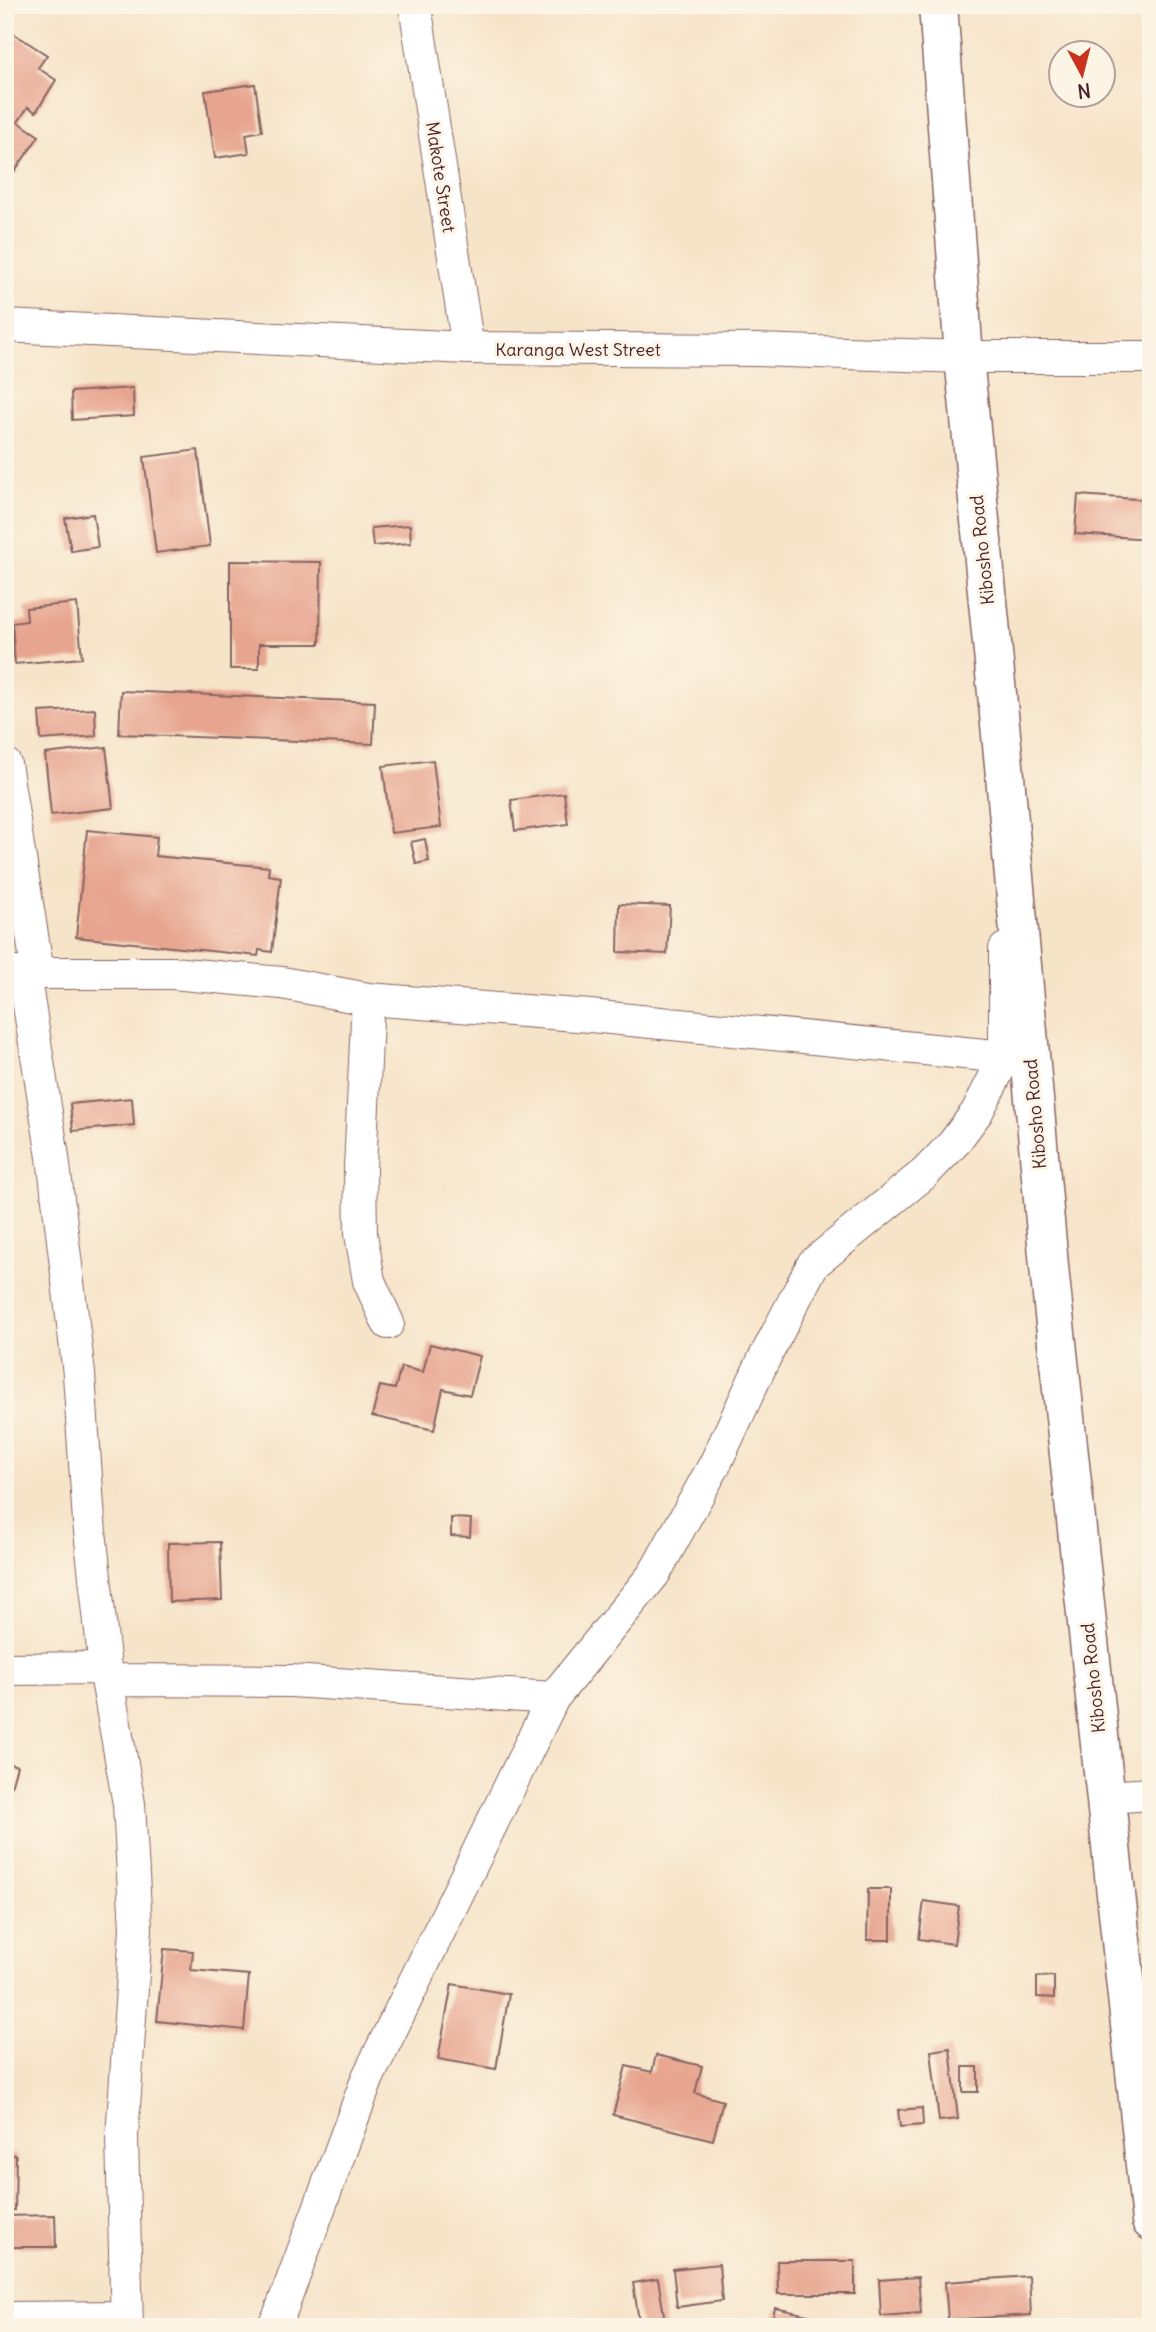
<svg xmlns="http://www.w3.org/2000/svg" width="1156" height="2332" font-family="Delius,sans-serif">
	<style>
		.building { fill: #e7a48e }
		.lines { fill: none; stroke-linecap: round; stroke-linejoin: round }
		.minor-casing { stroke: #866462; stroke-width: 34 }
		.tertiary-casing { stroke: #866462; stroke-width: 41 }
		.minor { stroke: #fff; stroke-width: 32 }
		.tertiary { stroke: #fff; stroke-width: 38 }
		.labels { text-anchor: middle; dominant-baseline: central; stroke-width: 6; stroke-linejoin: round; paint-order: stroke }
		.street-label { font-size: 18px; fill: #4a1f2b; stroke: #fcf5e5 }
	</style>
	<rect width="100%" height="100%" fill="#fcf5e5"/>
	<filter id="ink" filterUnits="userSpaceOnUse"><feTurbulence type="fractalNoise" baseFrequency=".0143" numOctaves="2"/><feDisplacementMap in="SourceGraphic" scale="14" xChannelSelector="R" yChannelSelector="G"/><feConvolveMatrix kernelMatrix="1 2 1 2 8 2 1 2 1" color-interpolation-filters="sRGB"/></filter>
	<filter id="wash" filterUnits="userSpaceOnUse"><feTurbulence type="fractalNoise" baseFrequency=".00686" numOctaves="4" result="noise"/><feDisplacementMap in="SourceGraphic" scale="28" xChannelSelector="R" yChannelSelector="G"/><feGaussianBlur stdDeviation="1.57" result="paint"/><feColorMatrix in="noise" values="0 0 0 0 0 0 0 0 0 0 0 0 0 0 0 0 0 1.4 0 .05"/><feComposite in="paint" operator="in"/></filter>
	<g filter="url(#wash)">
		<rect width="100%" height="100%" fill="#f6e4c9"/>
		<g id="blocks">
			<!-- building -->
			<path class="building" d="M5 28 47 55 38 68 56 80 36 112 28 107 18 122 39 136 12 175 5 170Z
				M255 84 262 131 246 134 249 153 215 158 205 91Z
				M133 388 134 416 72 420 71 392Z
				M198 450 210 546 156 553 144 457Z
				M1078 495 1151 500V539L1075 534Z
				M93 514 98 547 71 551 65 518Z
				M410 525 411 543 373 546 371 528Z
				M230 561 321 562 320 644H259V669H230Z
				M77 603 82 658 15 664 12 623 27 621 26 608Z
				M121 691 375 702 373 744 119 734Z
				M95 709 96 736 41 740 39 712Z
				M106 747 113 808 51 815 45 754Z
				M433 760 441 827 391 833 383 766Z
				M564 793 568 824 515 831 511 800Z
				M87 830 157 837 155 856 269 867 268 875 281 877 272 952 259 950 258 956 76 937Z
				M425 839 429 861 416 864 411 842Z
				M619 904 670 906 667 954 618 952Z
				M132 1098 134 1125 73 1131 70 1104Z
				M430 1344 480 1356 470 1395 443 1389 434 1430 372 1416 380 1386 395 1389 401 1367 423 1372Z
				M451 1518 471 1519 470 1537 451 1536Z
				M220 1542 222 1600 169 1602 168 1543Z
				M5 1762 17 1766 6 1804H5Z
				M868 1889H891V1940H867Z
				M924 1901 959 1906 954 1944 919 1939Z
				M164 1949 193 1951 191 1970 249 1975 244 2030 157 2021Z
				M1054 1976V1998L1037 1997V1977Z
				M452 1984 509 1994 496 2069 438 2059Z
				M950 2048 958 2119 939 2121 931 2051Z
				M656 2055 702 2066 695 2093 723 2101 713 2140 613 2115 626 2066 652 2072Z
				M963 2067H978V2092H963Z
				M922 2108 923 2125 900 2127 898 2110Z
				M5 2155H16L15 2210H5Z
				M55 2215 56 2247H5V2216Z
				M777 2261H855V2294H778Z
				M719 2264 722 2301 677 2307 673 2269Z
				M1029 2276 1031 2315 948 2320 945 2282Z
				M918 2277 921 2313 881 2316 879 2280Z
				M658 2279 666 2327H640L633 2283Z
				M775 2308 812 2316 809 2327H771Z"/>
		</g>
	</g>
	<g filter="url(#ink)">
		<use href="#blocks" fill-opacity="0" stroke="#866462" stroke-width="2"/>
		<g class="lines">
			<!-- minor casing -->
			<g class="minor-casing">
				<path id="minor" d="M415 5 468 348
					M5 326 468 348 757 350 964 357H1151
					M5 764 38 973
					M5 973H172L282 983 368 999 590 1016 1005 1057V949
					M24 973 53 1157 79 1374 89 1522 105 1668 129 1804 136 1928 122 2137 127 2327
					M368 999 360 1168 361 1234 369 1281 388 1323
					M5 1669 105 1668
					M107 1680 291 1681 553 1698
					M1106 1797 1151 1794
					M5 2318 126 2317
					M273 2327 279 2316 368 2077 553 1698 654 1574 715 1464 762 1363 813 1264 925 1173 953 1144 977 1112 1005 1057"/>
			</g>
			<!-- tertiary casing -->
			<g class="tertiary-casing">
				<path id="tertiary" d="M938 5 964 357 1004 765 1050 1277 1151 2221"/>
			</g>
			<!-- minor -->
			<use href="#minor" class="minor"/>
			<!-- tertiary -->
			<use href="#tertiary" class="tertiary"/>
		</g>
	</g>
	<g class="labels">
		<!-- street labels -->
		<g class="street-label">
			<text transform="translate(441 177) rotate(81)">Makote Street</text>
			<text x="578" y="349">Karanga West Street</text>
			<text transform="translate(982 550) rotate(-96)">Kibosho Road</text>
			<text transform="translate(1035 1114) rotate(-95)">Kibosho Road</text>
			<text transform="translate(1093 1678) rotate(-96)">Kibosho Road</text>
		</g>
	</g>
	<!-- margin -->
	<rect width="1156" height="2332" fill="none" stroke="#fcf5e5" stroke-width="28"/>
	<!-- north arrow -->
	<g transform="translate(1082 74) rotate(173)"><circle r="33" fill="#fcf5e5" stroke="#b59f9b" stroke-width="2"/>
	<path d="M0-5L12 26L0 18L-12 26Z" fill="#c8321e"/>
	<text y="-10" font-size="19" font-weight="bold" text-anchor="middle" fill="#4a1f2b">N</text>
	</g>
</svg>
